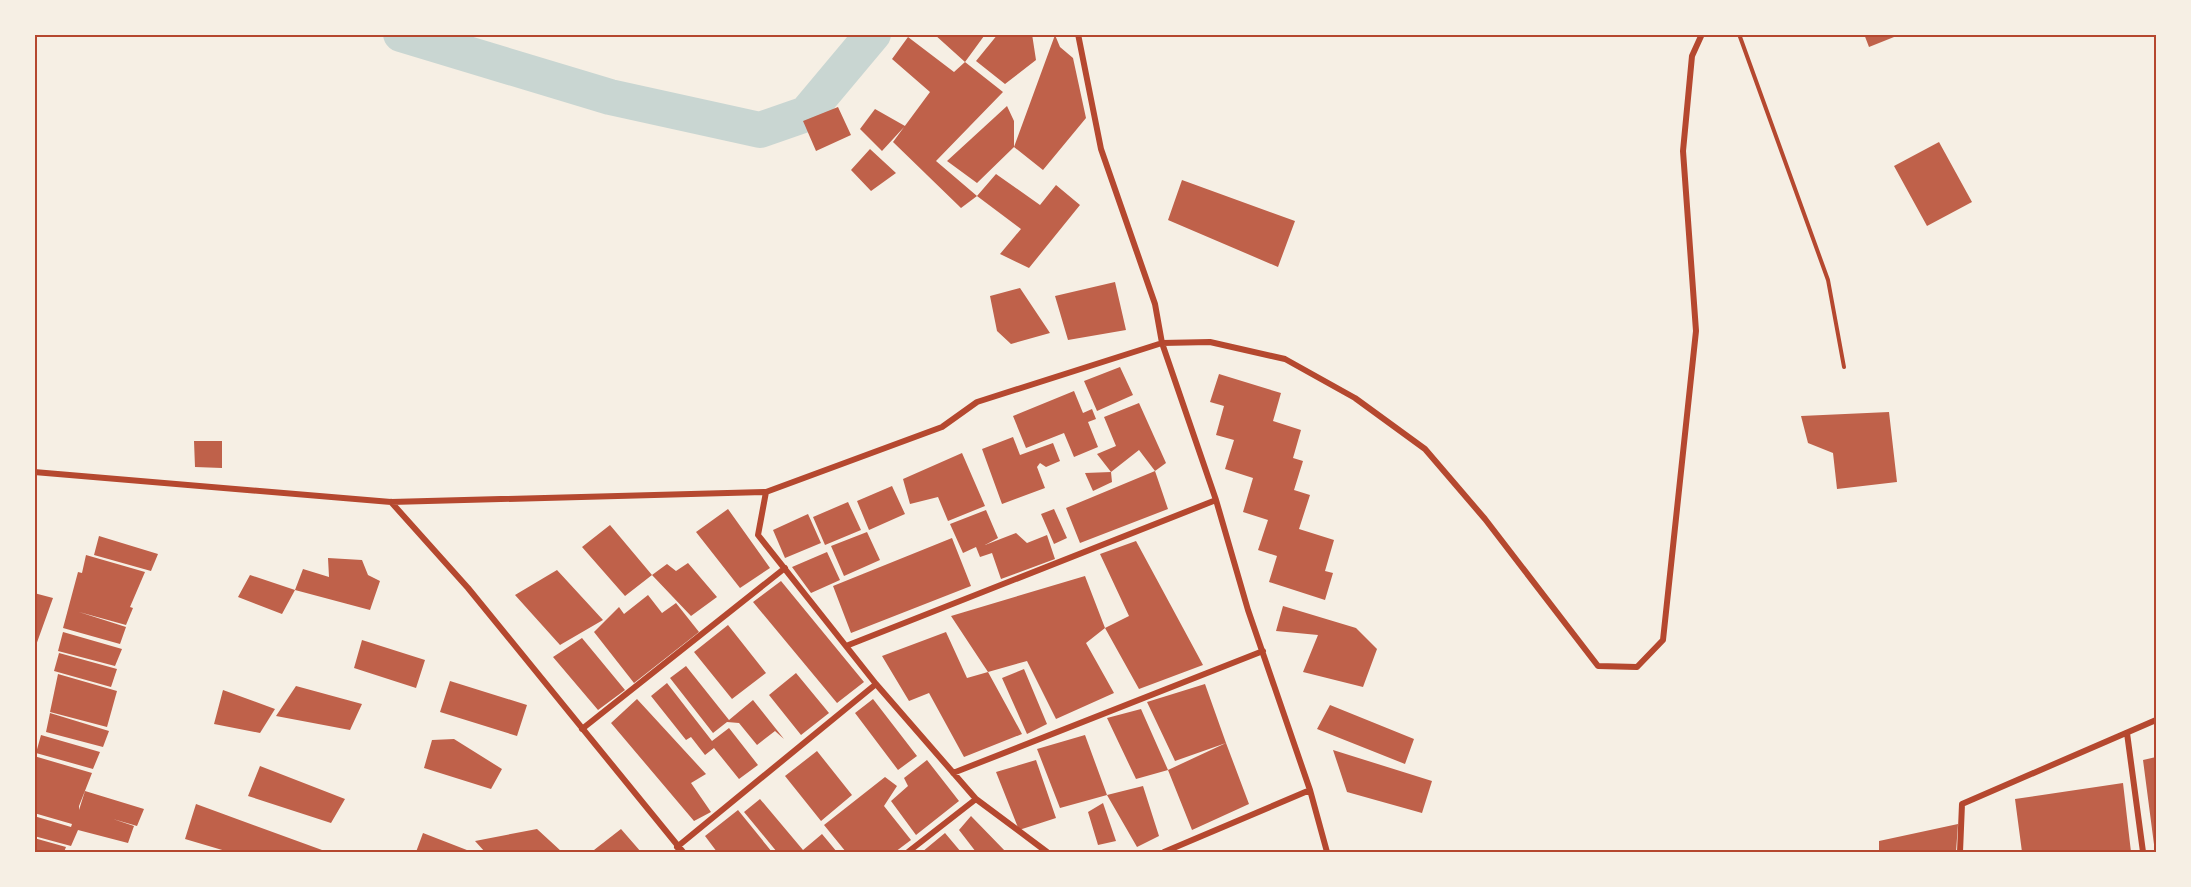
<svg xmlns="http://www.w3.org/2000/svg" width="2191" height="887" font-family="Poppins,sans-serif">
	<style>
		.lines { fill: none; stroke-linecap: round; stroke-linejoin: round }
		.canal { stroke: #c9d6d2; stroke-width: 36 }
		.building { fill: #bf614a }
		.path { stroke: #b5482f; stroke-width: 4 }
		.minor { stroke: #b5482f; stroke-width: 6 }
		.neatline { fill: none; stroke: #b5482f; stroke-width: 2 }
	</style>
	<rect width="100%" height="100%" fill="#f6efe4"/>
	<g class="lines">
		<!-- canal -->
		<path class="canal" d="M401 34 610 97 760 130 806 114 873 34"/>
	</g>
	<!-- building -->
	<path class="building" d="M934 34H982L984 36 965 62Z
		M998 34H1032L1036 60 1005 84 976 61Z
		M1864 34H1899V35L1869 47Z
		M1055 35 1060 47 1073 58 1086 118 1043 170 1014 147 977 183 947 161 1007 106 1014 121V147Z
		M908 37 954 72 965 62 1003 92 936 161 977 196 961 208 893 142 930 92 892 59Z
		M838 107 851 135 816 151 803 121Z
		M875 109 905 126 882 151 860 129Z
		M1939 142 1972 202 1927 226 1894 166Z
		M870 149 896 173 871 191 851 170Z
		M996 174 1040 205 1056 185 1080 205 1029 268 1000 254 1021 229 977 196Z
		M1182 180 1295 221 1278 267 1168 220Z
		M1115 282 1126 330 1068 340 1055 296Z
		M1020 288 1050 333 1011 344 997 331 990 296Z
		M1120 367 1133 395 1097 411 1084 381Z
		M1219 374 1281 393 1273 421 1301 430 1293 458 1303 461 1294 490 1310 495 1299 529 1334 540 1325 571 1333 573 1325 600 1269 582 1277 556 1258 550 1268 520 1243 512 1253 478 1225 469 1234 440 1216 435 1224 406 1210 402Z
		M1074 391 1083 413 1092 409 1096 419 1088 422 1098 447 1074 457 1064 433 1026 448 1013 416Z
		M1139 403 1166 463 1155 471 1168 509 1080 543 1066 508 1155 471 1139 450 1111 472 1097 454 1116 446 1104 417Z
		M1889 412 1897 482 1837 489 1833 453 1808 443 1801 416Z
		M1013 437 1020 455 1053 443 1060 461 1046 467 1040 463 1037 467 1045 488 1002 504 982 449Z
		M194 441H222V468L195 467Z
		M962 453 985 506 948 521 938 497 910 504 903 479Z
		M1111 472 1112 482 1093 491 1085 473Z
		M892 486 905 514 869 530 857 501Z
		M848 502 861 530 825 545 813 517Z
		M728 509 770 568 740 588 696 532Z
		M1054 509 1067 538 1054 544 1041 514Z
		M986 510 998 538 985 545 1016 533 1027 543 1047 535 1055 559 1001 579 992 553 980 557 976 547 963 553 950 524Z
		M808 514 821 543 785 558 773 530Z
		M610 525 652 575 625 596 582 547Z
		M867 532 880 560 844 576 831 546Z
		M99 536 158 554 151 571 94 555Z
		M952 538 971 586 851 633 833 586Z
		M1136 541 1203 665 1139 689 1105 628 1129 616 1100 554Z
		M827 552 840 580 811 593 792 567Z
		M86 555 145 572 130 607 133 608 126 625 79 612 126 627 120 644 63 628 78 572 82 573Z
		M328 558 362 560 368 575 380 581 370 610 295 590 303 569 329 577Z
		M688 563 717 597 691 616 652 575 667 564 676 571Z
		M557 570 603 620 560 645 515 595Z
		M250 575 295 590 282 614 238 597Z
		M1085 576 1105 628 1086 643 1114 693 1056 719 1027 661 988 672 951 616Z
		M781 581 864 682 837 703 753 602Z
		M34 593 53 598 35 648H34Z
		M648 595 662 613 676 603 699 632 634 683 594 632 619 607 624 614Z
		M1283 606 1356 628 1377 649 1363 687 1303 672 1318 635 1276 631Z
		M728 625 766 673 732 699 694 652Z
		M63 632 122 649 115 666 58 651Z
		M946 632 967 678 988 672 1022 734 964 757 929 693 909 701 882 656Z
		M582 638 625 690 598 710 553 657Z
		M362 640 425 660 416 688 354 668Z
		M59 653 117 669 111 687 54 671Z
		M686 666 729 720 753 700 784 739 775 731 757 745 739 723 727 722 713 733 670 678Z
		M1024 669 1047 724 1027 734 1002 678Z
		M796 673 829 713 801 735 769 695Z
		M58 674 117 691 107 727 50 712Z
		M450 681 527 705 517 736 440 712Z
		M667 683 712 741 729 728 758 765 739 779 714 748 705 755 691 737 686 740 651 696Z
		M1205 684 1226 743 1175 761 1147 702Z
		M296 686 362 704 350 730 276 716Z
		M223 690 275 709 260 733 214 724Z
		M637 699 706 774 691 783 711 812 694 821 611 723Z
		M873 699 917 756 898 770 855 713Z
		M1330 705 1414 739 1405 764 1317 729Z
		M1141 709 1168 770 1136 779 1107 718Z
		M50 713 109 731 103 747 46 732Z
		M41 735 100 752 93 769 36 753Z
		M1085 735 1107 795 1060 808 1037 749Z
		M454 739 502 769 491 789 424 768 432 740Z
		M1226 743 1249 804 1192 830 1168 770Z
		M1333 750 1432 781 1422 813 1347 792Z
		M817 751 852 795 821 821 785 776Z
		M34 756 92 773 79 806V810L85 791 144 809 137 826 113 819 134 826 128 843 78 830 71 846 34 836V816L71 827 72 824 34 813Z
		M2156 757V851L2155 852 2143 760Z
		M927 760 959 801 916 835 891 801 908 786 904 778Z
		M1036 760 1056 818 1019 830 996 772Z
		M260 766 345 799 331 823 248 796Z
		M885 777 897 786 884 806 911 840 895 852H846L824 825Z
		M2123 783 2131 852H2022L2015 799Z
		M1143 786 1159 836 1137 847 1107 795Z
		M760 799 803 850 822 834 837 852H777L744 812Z
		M1103 803 1116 841 1098 845 1088 812Z
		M196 804 322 850 229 852 185 839Z
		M738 810 772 852H717L705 836Z
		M971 816 1006 852H976L959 830Z
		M1958 824 1956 852H1879V841Z
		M537 829 562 852H485L475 841Z
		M621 829 641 852H596L594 850Z
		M423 833 472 852H416Z
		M945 833 961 852H922Z
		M34 838 66 847 64 852H34Z"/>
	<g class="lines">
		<!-- path -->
		<path class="path" d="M1739 34 1828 280 1844 367"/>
		<!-- minor -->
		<path class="minor" d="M1078 34 1101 149 1155 304 1162 343 1216 500 1248 610 1310 790 1327 852
			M34 472 391 502 766 492 942 427 977 402 1162 343 1210 342 1285 359 1355 398 1425 449 1485 519 1598 666 1637 667 1663 640 1696 331 1683 151 1692 56 1702 34
			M766 492 758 535 876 684 976 799 1047 852
			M391 502 468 588 683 852
			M846 646 1216 500
			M582 729 785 568
			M2127 733 2143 852
			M953 773 1263 651
			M677 847 876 684
			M908 852 976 799
			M1164 852 1310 790
			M1960 852 1962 804 2156 720"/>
	</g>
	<!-- border -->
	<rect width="2191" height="887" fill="none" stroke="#f6efe4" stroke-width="72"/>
	<rect x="36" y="36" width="2119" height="815" class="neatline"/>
</svg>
